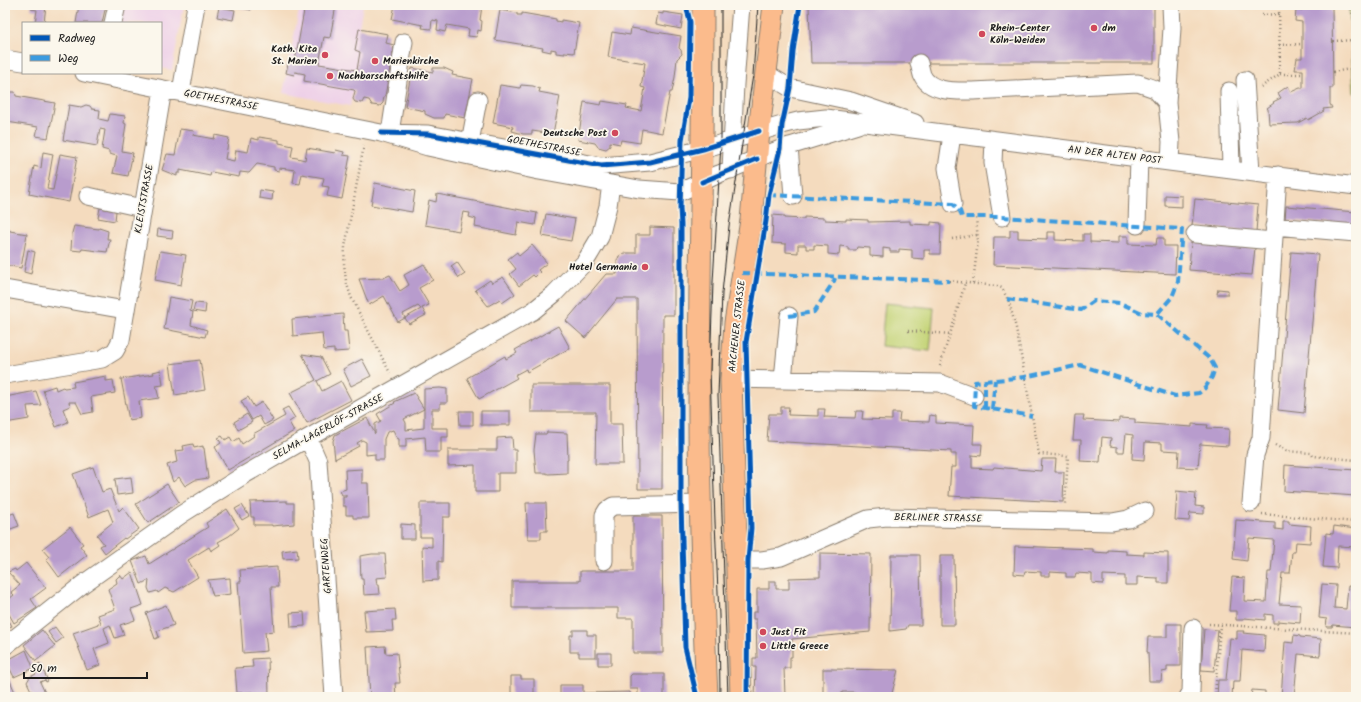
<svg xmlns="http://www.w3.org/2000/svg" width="1361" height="702" font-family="Kalam,sans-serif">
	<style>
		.built { fill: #eed0e8 }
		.green { fill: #c3d375; stroke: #707848 }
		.building { fill: #b89ccd }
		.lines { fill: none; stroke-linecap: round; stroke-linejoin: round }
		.minor-casing { stroke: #887c6d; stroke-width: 19 }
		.major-casing { stroke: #887c6d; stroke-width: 23 }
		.path { stroke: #887c6d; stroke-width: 2.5; stroke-dasharray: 1 3; stroke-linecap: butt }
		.minor { stroke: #fff; stroke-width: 17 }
		.major { stroke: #fbbb8c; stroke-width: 21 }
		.tram { stroke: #1c1c1c; stroke-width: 1 }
		.quiet { stroke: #3c9bdf; stroke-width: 4; stroke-dasharray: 8 4; stroke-linecap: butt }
		.cycleway-casing { stroke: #fbf7ec; stroke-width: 8 }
		.cycleway { stroke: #0057b8; stroke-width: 5 }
		.poi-dot { fill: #d1495b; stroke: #fbf7ec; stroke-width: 1.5 }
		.labels { text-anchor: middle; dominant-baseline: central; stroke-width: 3.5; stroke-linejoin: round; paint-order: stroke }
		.poi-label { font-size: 10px; font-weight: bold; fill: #1c1c1c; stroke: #fbf7ec; text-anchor: start }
		.street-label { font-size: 10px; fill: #1c1c1c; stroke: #fbf7ec }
	</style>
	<rect width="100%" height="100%" fill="#fbf7ec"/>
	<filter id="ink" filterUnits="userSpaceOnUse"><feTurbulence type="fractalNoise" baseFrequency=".025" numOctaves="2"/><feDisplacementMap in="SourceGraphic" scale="8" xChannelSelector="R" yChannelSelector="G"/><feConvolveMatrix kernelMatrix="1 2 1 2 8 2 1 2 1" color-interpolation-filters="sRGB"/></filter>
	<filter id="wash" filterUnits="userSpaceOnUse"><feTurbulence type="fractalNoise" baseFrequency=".012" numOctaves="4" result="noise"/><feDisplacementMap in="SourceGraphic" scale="16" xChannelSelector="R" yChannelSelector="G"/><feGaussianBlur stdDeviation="0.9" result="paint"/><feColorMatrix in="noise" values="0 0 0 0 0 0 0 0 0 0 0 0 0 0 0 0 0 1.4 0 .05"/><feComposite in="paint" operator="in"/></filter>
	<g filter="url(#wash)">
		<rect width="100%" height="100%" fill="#f4dbbe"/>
		<!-- built -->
		<path class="built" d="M123 5H184L172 70 161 68V23H119Z
			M300 5H363L355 50 360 52 350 106 283 93Z"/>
		<!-- green -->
		<path class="green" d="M1349 9H1356V93H1354Z
			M885 303 934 308 930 351 881 346Z"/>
		<g id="blocks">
			<!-- building -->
			<path class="building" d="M32 5H46L44 23H35L37 10 31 9Z
				M79 5H106L102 23H76Z
				M228 5H252L251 10Z
				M305 5H336L330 38 324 37 319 64 357 70 360 52 355 50 359 29 388 34 386 43 394 45 385 96H384L383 103 380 106 372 105 369 100 364 99 362 103 355 102 353 99 355 91 354 90 304 81 305 74 295 72 294 75 286 73 289 59 295 61Z
				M395 5 482 6 480 20 482 21 481 31 478 30 477 37 468 36 469 29 447 25 445 32 437 30 438 21 432 20 431 29 422 28 423 25 392 19Z
				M809 5H1154V63H811Z
				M1302 5H1332L1333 88H1330V104L1332 108 1323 109 1324 111 1308 120 1307 118 1298 123 1269 124 1268 109 1267 108 1274 103 1273 102 1281 98 1278 93 1288 86 1291 92 1300 88H1303V70H1295L1297 58H1302V22L1295 21 1296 10H1302Z
				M219 7 235 10 233 20 217 17Z
				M500 10 517 13V15H522V13L556 19V21L561 22V20L579 23 574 53 565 52V54L556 53V50L551 49V52L542 50 543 48 495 40Z
				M663 12 683 15 681 29 656 24 658 13 663 14Z
				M631 28 681 36 679 48 681 50 682 54 677 59 675 77 672 92H670L662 133 642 129 640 143 621 140 620 144 610 142V146L606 149 598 147 595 143 578 140 584 102 601 105 602 101 627 105 626 108 641 111 645 88 641 87 645 63 608 57 612 32 630 35Z
				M412 68 433 72V68H444L453 72 452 75 473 79 465 118 445 114 444 118H434L425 114V111L405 107Z
				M500 85 520 88 521 85 533 86 540 89 539 92 560 96 553 134 532 131V134H523L512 131 513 127 493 123Z
				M11 92H15L16 96 55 103 48 138 36 136 38 127 7 122V125L5 124V94H8Z
				M69 105 81 107 86 105 90 106 92 109 100 110 99 119 108 121 110 114 125 116 124 123 126 124 122 151 133 153 128 176 113 173 117 156 109 154V151L102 149 105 130 100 129 97 146 63 140Z
				M180 129 194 131 193 135 214 139 215 135 229 138 225 159 234 161 236 150 248 152 251 138 259 140V137L279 140V143L293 146 291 157 297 158 305 160 307 148 335 153 336 150 344 152 343 155 350 156 342 199 327 196 329 187 322 186 324 178 302 174 300 184 293 183 295 170 288 169 279 168V171L274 170V167L257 164 249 173 240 172 239 177 211 172 210 176 180 170V173H177V176L162 170 167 154 175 155Z
				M43 152 53 154 47 189 53 190 60 154 77 157 69 202 29 194 34 166 41 168Z
				M375 183 415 191 412 212 371 205Z
				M260 190 273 192 272 200 259 198Z
				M437 194 537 213 535 225 518 222 516 235 475 227 476 219 469 217 470 213 463 212 459 231 425 225 429 200 436 202Z
				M1165 195 1182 196V207L1165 206Z
				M1195 199 1258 205 1256 232 1192 226Z
				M1286 206 1356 212V226L1285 220Z
				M100 208 116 211 115 221 98 218Z
				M546 214 575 219 571 241 542 236Z
				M773 215 784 216V218L804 219V217L825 218V220L846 221V219L868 220V222L910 221V224L931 225V222L941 223 940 254H930V250H924V259L912 258V250L899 249V252H890V249L883 248V257L870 256V248L857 247 856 250H848V247L840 246 839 255 828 254V246L814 245V249H806V245H798V253L786 252V244L772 243Z
				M74 226 99 229V228L108 231 107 239H110L107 252 82 249 81 251 71 250 72 233Z
				M650 227 674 228V315H663L662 489H638L637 299H617L585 338 566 321 606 274H617V261L619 256 625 253H636V235H650Z
				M7 229 10 230V231L27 234 21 268 5 265V233L6 234Z
				M158 229 173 231 172 238 157 236Z
				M1010 230H1018V238L1047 239V232H1055V240L1083 241V234H1090V242L1119 243V236H1128V244L1156 245 1157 238H1164V246H1176L1175 274 993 265 994 237H1010Z
				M1191 242 1255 248 1252 275 1189 270Z
				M532 245 547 263 538 270 540 272 535 277 533 275 519 286 510 274 516 269 508 259 517 252 519 256Z
				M28 250 35 252 31 274 24 272Z
				M160 251 186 255 181 285 155 280Z
				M1291 252 1318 254 1304 413 1278 410Z
				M457 262 465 274 459 278 451 266Z
				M424 264 433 280 419 288 429 305 422 308 426 315 409 324 405 318 421 309 418 306 403 314 405 318 398 322 384 296 369 305 359 279 383 278 390 275 400 291 409 285 404 275Z
				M503 277 515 294 502 303 500 299 488 306 475 290 490 280 492 283Z
				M1218 289 1228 290V294H1217Z
				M169 297 192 301 190 311 193 312 191 325 207 330 205 337 164 329Z
				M195 303 206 304 205 313 193 311Z
				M343 314 344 331H347L349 351 334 352V349L324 350 322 333 293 336 292 319Z
				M558 326 570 348 527 372 526 369 515 375 517 378 479 399 467 378 505 356 506 359 517 353 515 350Z
				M302 354 321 357 330 374 317 381 322 391 341 381 351 400 307 423 290 393 316 380Z
				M362 359 371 376 351 386 343 369Z
				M200 360 205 390 175 395 170 364Z
				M161 370 163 385 156 386 159 398 139 401 141 418 129 420 121 379 154 374 153 372Z
				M106 376V381L113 380 115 393 91 397 93 412 82 414 76 402H69L70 406 63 409 68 422 56 427 43 390 55 386 56 390 63 387 64 388 74 387 73 382Z
				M531 385H610V424H622L623 464H595L596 412H531Z
				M440 388 447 389V403H440V409H432V428H448V437H441V452H426L425 437 406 439V447H399V439L397 438 393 430 387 432 384 439V460H375V454L366 455V442L362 440 357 443 359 446 335 459 333 441 335 435 367 418 375 434V424L381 421 377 414 395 403 394 402 414 393 424 409 404 419 406 423V430L424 428V389Z
				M36 391 41 405 27 406 29 419 5 423V397Z
				M248 397 254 407 262 402 273 420 264 425 259 416 252 420 241 401Z
				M288 407 295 418 289 422 294 431 228 470 215 447 221 443 218 438 222 436 225 440 230 437 233 442 239 438 242 444 254 436 253 434 285 416 282 410Z
				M781 407H789L788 415 818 416V409H825L824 417 855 418 856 411H863L862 419 892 420V413H900L899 421 929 422 930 415 936 416V423L974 425 973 444H982L981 456 972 455V468L993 469 994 467 1041 471 1042 459H1056L1055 472H1064L1063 502 949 496 951 467H956V454H951V451L767 441 769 414H781Z
				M459 411H473V425H460Z
				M481 411H510V425H481Z
				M247 414 252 422 238 430 234 422Z
				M1075 415H1084L1083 420 1119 422V418L1135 419V423L1192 427V424L1208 425 1207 428 1229 429 1228 446 1200 444 1198 468 1178 467 1179 451 1162 450V443L1145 442 1144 460 1132 459 1133 435 1126 434 1124 452H1117V447L1110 446 1111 438 1102 437 1100 462 1080 461 1081 440H1073Z
				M547 432 567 433 568 460H567V473L548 474 546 473H536L534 450 536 434H546Z
				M512 437 513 450H516V473H498V492H475V465L448 466V450H497V438Z
				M193 444 194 448 203 446V448H204L208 478 195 480 185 486 179 477 173 482 167 465 177 462 175 451 184 450 183 446Z
				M1285 465 1356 470V496L1284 491Z
				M93 467 102 492 110 489 119 511 123 507 139 529 125 539 124 538 105 553 100 546 104 544 97 535 113 522 108 509 89 517 73 474Z
				M362 469V483H368L369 518H353V515H346V506H343V497H346V495H342L340 491 346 489 345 470Z
				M131 477 133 493 117 495 115 479Z
				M167 484 179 502 148 523 136 504Z
				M1176 491 1196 493 1195 506 1204 507V514L1190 513 1189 521 1175 520 1177 493H1176Z
				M287 501V503H294V524L272 526V525H254V517H251L250 502Z
				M420 503H450V517H443L442 562 438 561V580L423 581 422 546 432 547V537H420Z
				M526 503H546L547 531H541V539H528Z
				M242 505 249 516 242 520 235 509Z
				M227 509 239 528 229 536 218 542 220 545 211 551 209 547 188 560 198 577 174 592 165 588 158 593 157 591 150 593 148 588 149 580 141 584 132 561 146 556 149 564 208 527 206 523Z
				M14 513 19 526 5 531V516Z
				M633 516H662L663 653H633V618H618V608H512V581H580V571H633Z
				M1236 520 1275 523V529L1283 530V521H1289V524L1311 526 1310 543 1296 542 1295 552H1292L1290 573H1282L1279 604 1301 605 1300 623 1278 621V623H1273V615L1265 614V620L1244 618 1243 620H1236V611H1229L1232 577 1245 578 1244 601 1266 602 1268 572H1271L1274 540 1249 538 1247 561 1233 559Z
				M401 524 415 525V539H401Z
				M1334 526 1356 529V547L1338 546 1337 568 1323 567 1326 533 1333 534Z
				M70 527 83 544 80 546 87 555 59 577 46 559 49 557 42 549Z
				M1015 546 1093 549V552L1108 553V550L1126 551V554L1144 555V552L1168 553V583H1158V578L1137 577V585H1125V576L1103 575V584L1092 583V574L1076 573 1075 577H1066V573L1050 572V576H1041V572L1025 571 1024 575 1014 574Z
				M297 549 298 558 283 559 282 551Z
				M820 553 871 554 870 632 792 639V657H790V668H784L785 697H755L756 667H753V658H757L756 619H753V612H757V589H769V581H776V589H789V578L820 577Z
				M372 554H385L387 577 376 578 377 585H379L380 594 364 595 363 579H361L360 556Z
				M891 555H920L921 625H908L906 629 890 631Z
				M940 556H954L955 625H940Z
				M26 563 46 588 31 599 37 608 14 623 5 607V582L9 590V599L14 595 11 592 20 585 8 572 15 569 16 571Z
				M277 567 278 587H271L274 631 265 632 267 651 243 653 238 582H241L240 570Z
				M132 572 143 605 131 609 135 620 120 625 124 635 115 638 110 625 104 628 109 643 94 649 100 665 87 670 73 633 101 623 98 615 115 609 108 589 117 583 116 579 120 575 123 579Z
				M230 578 231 594 213 596 208 580Z
				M1322 584 1336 585 1334 608 1346 609 1348 586 1356 587 1355 627 1333 625 1332 627H1326L1327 619 1319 618Z
				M166 605 174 625 157 631 159 637 155 639 146 613Z
				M395 609 396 620H392L393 631 366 632 364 611Z
				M304 612 305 626 291 627 290 613Z
				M5 613 12 626 5 629Z
				M1167 624H1181V666H1167V671L1162 672 1161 681H1149L1148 652H1147L1148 637H1167Z
				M55 627 63 638 56 643 48 632Z
				M1204 629 1218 630 1214 671 1201 670Z
				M42 630 55 646 36 661 24 645Z
				M573 630H587V635H596V657H579V652H570V635H573Z
				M1237 631H1244L1243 633 1265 635 1264 652 1242 650 1240 681H1233L1232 697H1217L1218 680H1226L1230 638 1237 639Z
				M1294 635 1300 636V637L1321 639 1320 656 1298 654 1294 697H1281L1285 642 1293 643Z
				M385 646 386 654 397 653 400 683H395L396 697H370L367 647Z
				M26 650 33 667 40 663 48 681 46 682 45 680 40 682 47 697H34L27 682 30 677 36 674 34 668 14 677 6 661Z
				M598 653H611V665H598Z
				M268 658 269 695 253 696 252 692 237 693 235 668 253 667 252 659Z
				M5 669 17 697H5Z
				M823 669H832L898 670 891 697H855V692H842V697H823Z
				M632 674H664V697H638V689H630V676Z
				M511 676H521V679H534V697H511Z
				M1355 679H1356V697H1353Z
				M560 685H583V693L630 692 631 697H560Z
				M1252 690 1265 691V697H1251Z"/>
		</g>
	</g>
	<g filter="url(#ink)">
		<use href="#blocks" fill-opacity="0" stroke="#887c6d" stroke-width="1"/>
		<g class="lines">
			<!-- minor casing -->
			<g class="minor-casing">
				<path id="minor" d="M113 23 117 5
					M5 59 23 62
					M919 63C920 67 921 71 922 75 930 93 957 91 973 91L1138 83 1155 89 1167 103 1171 142 1170 162
					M84 73 381 133 428 147 539 171 639 189 680 192 719 174 780 149 858 125
					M767 74 790 88 851 101 915 123
					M1245 80 1251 172
					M1229 91 1231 169
					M181 92 196 5
					M1167 103 1172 28 1171 5
					M381 133 428 134 601 166 650 162 703 149 782 125 798 121 826 118 1356 186
					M390 133 404 42
					M952 135 947 168 953 204
					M994 140 993 163 1002 217
					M470 142 478 100
					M789 146 793 196
					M731 170 735 84 741 5
					M88 196 142 208
					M1137 225 1139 157
					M1274 226 1356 233
					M1195 234 1273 241
					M5 289 125 310
					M5 375 102 359 115 351 121 340 163 89
					M731 379 940 383 974 396
					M783 380 789 316
					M308 438 318 461 334 697
					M1251 503 1255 455 1261 438 1278 175
					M736 560H762L781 557 868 519 887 517 1112 522 1128 519 1145 511
					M604 561V515L607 510 613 506 700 504
					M5 646 83 584 182 514 244 475 308 438 533 311 554 294 585 262 600 237 608 206 611 184
					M1188 697 1191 692 1193 628"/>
			</g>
			<!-- major casing -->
			<g class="major-casing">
				<path id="major" d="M703 5C703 142 699 279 699 415 699 509 703 603 707 697
					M741 697 731 379 735 323 751 220 759 131 774 5"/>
			</g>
			<!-- path -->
			<path class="path" d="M1350 5 1356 24
				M1262 15 1279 14
				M1333 41 1356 40
				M1279 45 1302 44
				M1333 72 1356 68
				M1280 74H1303
				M1261 87 1280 74 1279 5
				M364 145 345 247 344 264 346 281 351 297 390 373
				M952 239 977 235
				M949 281 997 286 1002 288 1009 302 1016 328 1039 454 1068 456 1065 504
				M973 283 978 241 976 217
				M908 331 951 334
				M940 366 941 362 953 325 965 283
				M1275 445 1286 451 1311 453 1313 456 1356 460
				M1262 514 1356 522
				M1209 624 1356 633
				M1215 697 1220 625"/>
			<!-- minor -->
			<use href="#minor" class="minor"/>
			<!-- major -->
			<use href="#major" class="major"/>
			<!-- tram -->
			<path class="tram" d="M720 697 719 616 715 522 710 371 713 282 721 144V5
				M728 697 718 395 722 293 729 226 753 75 758 5"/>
			<!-- quiet -->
			<path class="quiet" d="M769 195 953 204 960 211 962 217H1002L1182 229 1178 282 1172 297 1157 314
				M742 273 949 281
				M1007 299 1081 310 1094 301 1120 303 1142 313 1157 314 1210 359 1215 368 1212 377 1205 388 1199 393 1175 396 1080 365 1025 377 975 382 974 406 1032 416
				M789 316 814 312 834 281 835 278
				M985 408V381
				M992 409 995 380"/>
			<!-- cycleway casing -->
			<g class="cycleway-casing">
				<path id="cycleway" d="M686 5 690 22 689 98 682 140 680 208 681 225V504L685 647 697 697
					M381 133 428 134 601 166 650 162 703 149 759 131
					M702 182 757 159
					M747 697 748 560 751 528 746 342 766 221 769 195 780 149 782 125 790 88 793 51 800 5"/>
			</g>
			<!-- cycleway -->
			<use href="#cycleway" class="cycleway"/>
		</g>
	</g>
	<!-- markers -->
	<g class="poi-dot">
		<circle cx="1094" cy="28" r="4"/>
		<circle cx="982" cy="34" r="4"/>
		<circle cx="325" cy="55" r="4"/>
		<circle cx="375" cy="61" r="4"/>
		<circle cx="330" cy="76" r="4"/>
		<circle cx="615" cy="133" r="4"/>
		<circle cx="645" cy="267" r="4"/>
		<circle cx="763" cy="632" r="4"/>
		<circle cx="763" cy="646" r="4"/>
	</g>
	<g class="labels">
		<!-- poi labels -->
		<g class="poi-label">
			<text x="990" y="28">Rhein-Center<tspan x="990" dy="12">Köln-Weiden</tspan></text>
			<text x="1102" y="28">dm</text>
			<text x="317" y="49" text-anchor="end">Kath. Kita<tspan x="317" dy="12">St. Marien</tspan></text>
			<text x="383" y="61">Marienkirche</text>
			<text x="338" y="76">Nachbarschaftshilfe</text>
			<text x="607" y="133" text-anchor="end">Deutsche Post</text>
			<text x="637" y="267" text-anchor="end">Hotel Germania</text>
			<text x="771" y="632">Just Fit</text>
			<text x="771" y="646">Little Greece</text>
		</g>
		<!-- street labels -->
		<g class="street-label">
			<text transform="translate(221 100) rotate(11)">GOETHESTRASSE</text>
			<text transform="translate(544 146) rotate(11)">GOETHESTRASSE</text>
			<text transform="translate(1115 155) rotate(7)">AN DER ALTEN POST</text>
			<text transform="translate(144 199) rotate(-80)">KLEISTSTRASSE</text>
			<text transform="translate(737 326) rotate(-84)">AACHENER STRASSE</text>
			<text transform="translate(328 427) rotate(-29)">SELMA-LAGERLÖF-STRASSE</text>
			<text transform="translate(938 518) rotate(1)">BERLINER STRASSE</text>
			<text transform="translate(326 566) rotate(-94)">GARTENWEG</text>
		</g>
	</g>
	<!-- margin -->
	<rect width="1361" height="702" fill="none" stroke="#fbf7ec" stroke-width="20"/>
	<!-- legend -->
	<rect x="22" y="22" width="140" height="52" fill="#fbf7ec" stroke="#a29f99"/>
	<rect x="30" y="35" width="20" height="6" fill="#0057b8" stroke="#a29f99"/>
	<text x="58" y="42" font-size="12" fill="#1c1c1c">Radweg</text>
	<rect x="30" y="55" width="20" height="6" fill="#3c9bdf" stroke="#a29f99"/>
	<text x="58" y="62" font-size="12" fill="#1c1c1c">Weg</text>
	<!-- scale -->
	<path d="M24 672v6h123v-6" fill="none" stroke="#1c1c1c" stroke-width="2"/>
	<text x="30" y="672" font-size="12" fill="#1c1c1c" stroke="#fbf7ec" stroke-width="3" paint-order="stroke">50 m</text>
</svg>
